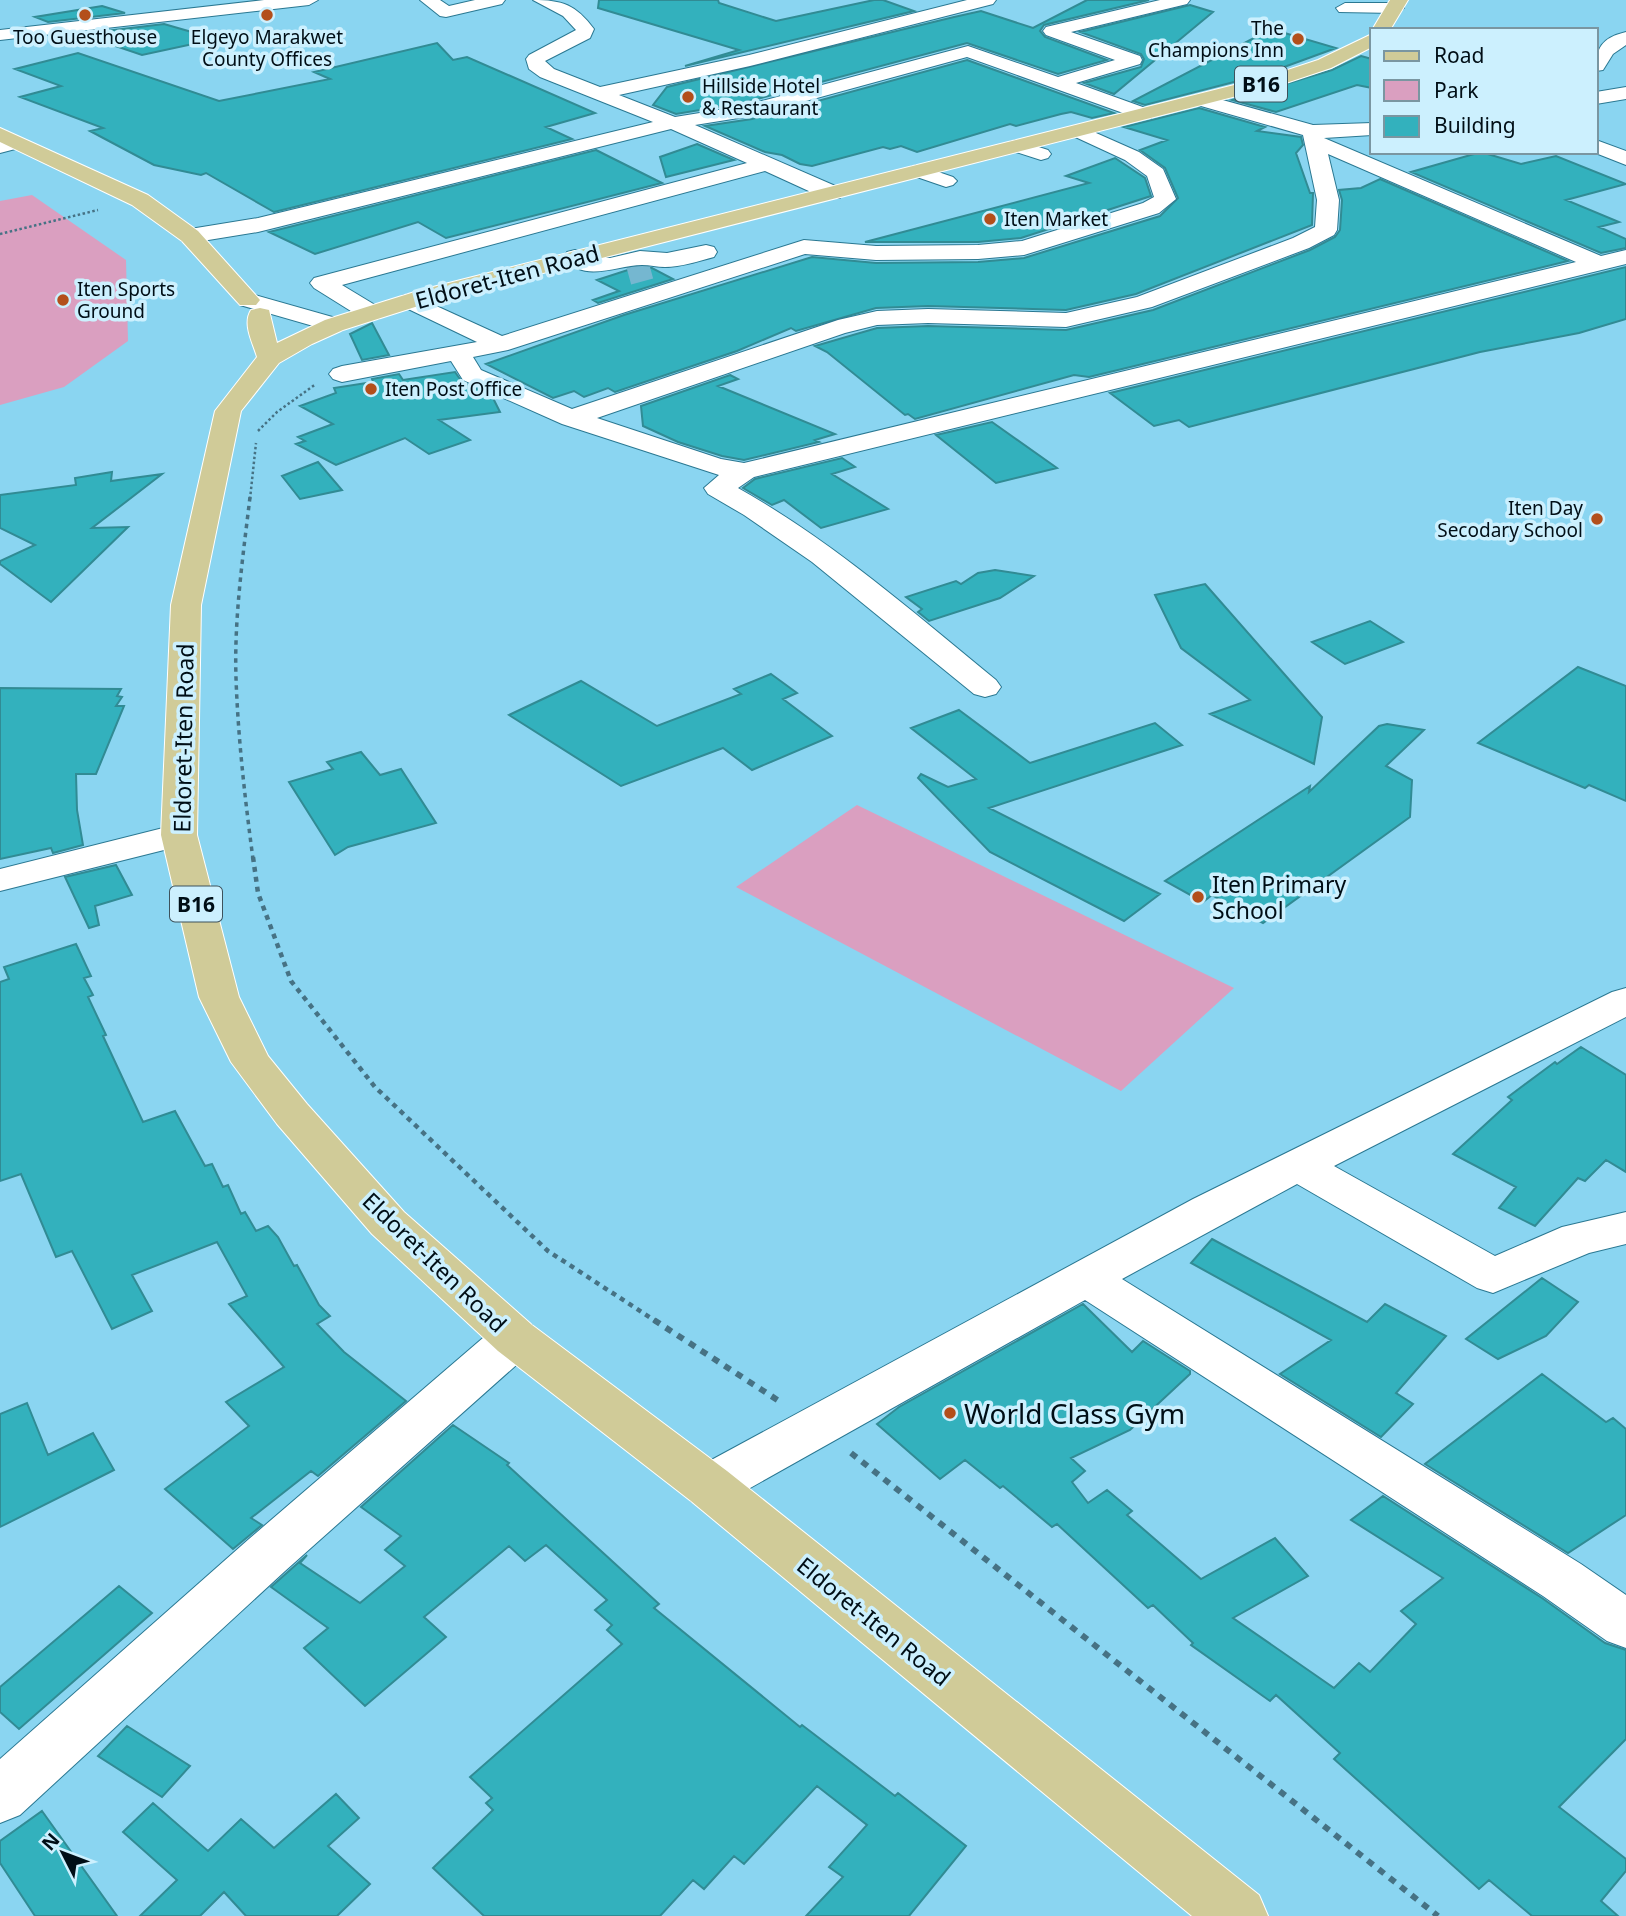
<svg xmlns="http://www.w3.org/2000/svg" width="1626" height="1916" font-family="'Noto Sans',sans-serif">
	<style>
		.green { fill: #da9fc0 }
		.building { fill: #33b1bd; stroke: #318b94; stroke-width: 2 }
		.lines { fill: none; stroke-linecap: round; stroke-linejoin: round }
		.minor-tunnel { stroke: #75b7d0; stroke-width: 24; stroke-dasharray: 24 12; stroke-linecap: butt }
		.minor-casing { stroke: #2a7892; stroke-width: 2 }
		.major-casing { stroke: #fff; stroke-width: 2 }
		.path-far3 { stroke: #467284; stroke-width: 2.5; stroke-dasharray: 2.5 2.5; stroke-linecap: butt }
		.path-far2 { stroke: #467284; stroke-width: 3.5; stroke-dasharray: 4.5 4.5; stroke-linecap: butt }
		.path-far1 { stroke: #467284; stroke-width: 4.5; stroke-dasharray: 5 5; stroke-linecap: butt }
		.path { stroke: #467284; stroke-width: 6; stroke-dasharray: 7 7; stroke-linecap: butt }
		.minor { fill: #fff; fill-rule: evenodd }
		.major { fill: #d0cb98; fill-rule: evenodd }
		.poi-dot { fill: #b34f1b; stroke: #ccf0fe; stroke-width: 2.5 }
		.labels { text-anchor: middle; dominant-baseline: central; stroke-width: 7; stroke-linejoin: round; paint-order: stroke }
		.far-poi-label { font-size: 19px; fill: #000e16; stroke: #ccf0fe; text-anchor: start }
		.shield { fill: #ccf0fe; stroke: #3d525c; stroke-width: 2 }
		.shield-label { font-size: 21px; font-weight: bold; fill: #000e16 }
		.street-label { font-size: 23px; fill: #000e16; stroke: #ccf0fe }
		.poi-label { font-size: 23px; fill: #000e16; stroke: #ccf0fe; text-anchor: start }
		.near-poi-label { font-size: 28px; fill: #000e16; stroke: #ccf0fe; text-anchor: start }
	</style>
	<rect width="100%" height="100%" fill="#8ad5f1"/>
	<!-- green -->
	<path class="green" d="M32 195 126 260 128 341 64 387 0 405V201Z
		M857 805 1234 988 1121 1091 736 887Z"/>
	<!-- building -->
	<path class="building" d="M599 0H718L719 3 776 21 874 0H883L914 11 685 66 739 50 598 8Z
		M1087 0H1149L1044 25 1040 31 1045 37 1107 60 1058 74 967 43 742 103 676 114 653 105 667 87 954 17 981 11 1033 28Z
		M1190 5 1213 12 1114 94 1084 83 1141 67 1144 59 1141 54 1080 32Z
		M102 6 125 13 48 22 35 17Z
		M164 24 216 39 142 55 80 34Z
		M1271 29 1336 48 1265 74 1145 105 1133 101Z
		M437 43 453 60 467 57 595 113 546 127 572 139 274 212 206 173 201 175 154 165 90 131 103 128 20 97 61 86 15 69 78 53 219 101 330 79 314 72Z
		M1361 56 1372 59V88L1357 85 1276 112 1232 100 1332 70Z
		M967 60 1114 113 1092 118 1071 112 1061 114 1016 126 1010 124 917 152 901 146 890 149 883 147 812 166 800 164 782 155 765 152 705 126 752 119Z
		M1199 108 1265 127 1257 131 1301 137 1303 145 1296 153 1310 193H1313L1312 225 1136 294 1066 310 928 306 876 308 796 331 791 328 737 351 615 392 608 388 584 397 574 391 553 398 486 364 624 315 812 257 876 263 978 262 1024 258 1160 216 1178 198 1165 168 1140 150 1167 140 1124 127Z
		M697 144 734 160 666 177 660 157Z
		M596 150 662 183 446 238 418 222 315 254 269 232Z
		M1481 152 1521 164 1556 156 1626 184 1566 200 1619 222 1599 227 1626 239V248L1601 253 1411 172Z
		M1115 158 1145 178 1151 196 1021 238 978 242H865L1089 183 1066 176Z
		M1380 179 1568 261 1089 377 1074 375 915 419 908 414 905 415 827 352 815 346 877 328 928 326 1066 330 1153 310 1310 250 1335 237 1340 230 1342 200 1339 190 1361 188Z
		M1626 267V319L1579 333 1480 352 1189 427 1179 420 1154 426 1110 393Z
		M634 268H652L673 279 598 303 593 300 619 291 597 280Z
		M372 323 389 355 362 360 350 334Z
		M455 372 462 382 492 396 500 412 439 420 470 440 429 454 405 438 336 465 296 444 305 441 298 437 333 424 300 406 336 393 334 388 373 382 372 379 399 374 403 380Z
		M730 375 738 379 718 386 835 434 815 440 819 442 744 460 722 456 678 442 643 426 641 406Z
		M992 422 1057 468 996 483 936 435Z
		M842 458 855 467 832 474 888 509 821 528 784 500 772 505 743 488 755 479Z
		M318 462 342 490 300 499 282 476Z
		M112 472 111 481 162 474 92 528 128 527 51 602 0 564V561L35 545 0 528V495L76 485 75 478Z
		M995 570 1034 576 1000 598 929 621 918 612 922 609 906 597 956 581 961 584 978 573Z
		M1205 584 1322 717 1314 764 1210 714 1250 700 1181 648 1155 595Z
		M1370 621 1403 642 1345 664 1312 642Z
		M1578 667 1626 686V801L1589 785 1585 788 1478 743Z
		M771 674 797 693 783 699 832 736 752 770 723 748 621 786 509 715 581 681 657 726 741 694 734 689Z
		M0 688 121 689 117 696 122 697 116 706H124L96 774H76L77 810 83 845 53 853 51 848 0 859Z
		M959 710 1030 763 1155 723 1182 745 989 808 1160 894 1124 921 990 852 918 778 921 774 948 787 976 779 911 728Z
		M1387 724 1424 730 1386 766 1412 780 1410 817 1263 923 1212 895 1203 902 1165 881 1310 786 1309 792 1379 726Z
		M361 752 380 775 401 769 436 823 348 847 335 855 289 782 333 769 327 762Z
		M116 865 132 895 95 906 99 925 89 928 65 877Z
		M76 944 91 976 84 978 93 995 88 997 106 1035 103 1036 143 1122 175 1111 205 1166 212 1164 223 1187 228 1185 241 1214 245 1212 256 1231 268 1226 278 1237 294 1266 297 1265 319 1305 330 1316 317 1324 344 1352 406 1401 318 1476 311 1471 251 1518 262 1525 233 1549 165 1489 249 1426 226 1402 284 1367 229 1304 247 1296 217 1242 132 1275 152 1311 112 1329 72 1251 56 1257 21 1174 0 1181V982L9 979 4 967Z
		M1581 1047 1626 1075V1172L1606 1160 1585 1181 1578 1178 1535 1226 1499 1208 1516 1187 1453 1154 1512 1100 1508 1097 1555 1062 1557 1064Z
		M1212 1239 1367 1322 1385 1304 1446 1336 1396 1393 1413 1404 1381 1437 1280 1374 1331 1340 1191 1263Z
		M1542 1278 1578 1302 1546 1336 1498 1359 1466 1339Z
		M1083 1304 1132 1352 1143 1341 1190 1371V1374L1130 1430 1071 1458 1085 1471 1072 1482 1088 1503 1107 1490 1132 1511 1127 1515 1201 1579 1275 1538 1308 1576 1233 1618 1334 1688 1359 1663 1370 1672 1416 1624 1401 1611 1443 1578 1351 1520 1383 1496 1542 1598 1605 1643 1626 1650V1739L1559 1807 1626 1859V1871L1601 1901 1618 1916H1532L1489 1880 1479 1889 1334 1759 1340 1753 1276 1695 1270 1701 1191 1645 1193 1643 1153 1605 1148 1608 1057 1524 1052 1527 1003 1486 1000 1488 965 1460 940 1479 877 1424 899 1407Z
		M1542 1374 1606 1422 1613 1418 1626 1429V1515L1568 1553 1425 1464Z
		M27 1403 48 1455 93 1433 114 1470 0 1527V1414Z
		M453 1425 509 1463 507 1465 659 1604 654 1608 800 1727 802 1725 895 1796 898 1793 966 1846 909 1916H806L843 1877 829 1867 867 1825 817 1786 744 1864 734 1856 704 1889 693 1880 660 1916H484L433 1868 493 1810 486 1803 492 1798 470 1777 622 1644 607 1630 612 1625 595 1610 607 1600 546 1545 525 1561 509 1546 424 1617 446 1637 365 1706 304 1648 328 1628 271 1587 307 1555 300 1563 360 1603 405 1566 385 1550 401 1536 361 1507Z
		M119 1586 152 1613 19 1729 0 1712V1687Z
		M127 1726 190 1766 162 1797 98 1756Z
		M336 1794 359 1818 328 1846 370 1884 337 1916H246L224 1892 200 1916H140L177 1880 123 1832 153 1803 208 1851 241 1819 274 1848Z
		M42 1811 117 1916H35L0 1863V1841Z"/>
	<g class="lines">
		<!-- minor-tunnel -->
		<path class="minor-tunnel" d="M628 273 650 267"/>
		<!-- minor casing -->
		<g class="minor-casing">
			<path id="minor" d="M264 0H318L309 5 0 40V30Z
				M420 0H440L449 6 475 0H505L502 4 446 17 440 16Z
				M533 0C563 0 576 5 594 29L590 38 545 61 554 69 600 87 749 55 967 0H996L993 4 750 66 619 95 675 117 743 106 968 46 1058 77 1115 60 1046 35 1043 31 1046 27 1160 0H1190L1187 4 1071 32 1140 56 1142 60 1140 64 1076 83 1151 110 1154 114 1151 118H1137L967 57 751 116 695 125 840 188 843 193 840 198H824L765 171 342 285 380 308 383 313 380 318 371 320 362 318 314 288 310 283 314 278 747 163 671 129 258 232 190 243 182 241 179 236 182 231 190 229 258 218 653 122 540 77 529 69 526 59 529 55 576 30 563 16Z
				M1345 3H1395L1404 8 1395 13 1339 12 1336 8Z
				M1626 32V45L1613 54 1603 70 1596 71C1596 48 1601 38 1626 32Z
				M1626 87V99L1596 104V92Z
				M1201 94 1313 125 1372 123V135L1324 138 1601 256 1626 250V264L754 477 738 488C832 541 913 612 996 680L1001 687 996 694 985 697 974 694 812 562 744 515 708 494 704 488 719 475 562 424 463 380 451 361 342 382 333 379 329 374 333 369 342 366 477 342 402 306 398 301 402 296 410 294 502 336 804 240 876 246 978 245 1022 241 1143 203 1154 197 1147 176 1125 160 1071 135 1068 131 1071 127 1078 125 1139 152 1163 169 1176 199 1159 213 1024 255 978 259 876 260 805 254 508 350 473 357 481 370 572 409 838 320 877 311 928 309 1066 313 1137 297 1293 238 1315 227 1317 200 1303 135 1194 104 1191 100 1194 96ZM1328 154 1576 262 744 463 721 459 597 418 845 333 877 325 928 323 1066 327 1152 307 1309 248 1334 235 1337 230 1339 200Z
				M16 137 23 139 26 143 23 147 0 153V141Z
				M1017 140 1048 150 1051 154 1048 158 1041 160 1010 150 1007 146 1010 142Z
				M1596 140 1626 151V165L1593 152H1596Z
				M918 165 953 177 957 181 953 185 946 187 911 175 908 171 911 167Z
				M706 245 714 247 717 252 714 257C699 261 681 267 665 267 657 267 650 265 642 265 618 265 582 284 564 257L567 252 575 250 595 257 610 258 640 251 667 253Z
				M248 293 343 320 346 325 343 330 334 332 240 305 236 300 240 295Z
				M179 824 192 827 197 835 192 843 0 891V869Z
				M1626 988V1017L1334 1166 1495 1256 1562 1227 1626 1212V1244L1589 1253 1493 1293 1477 1288 1297 1184 1122 1279 1581 1564 1626 1595V1648L1607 1641 1543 1596 1085 1300 727 1501 709 1507 691 1501 684 1486 691 1471 1193 1199 1612 992Z
				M515 1320 532 1325 539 1338 532 1351 285 1571 20 1815 0 1823V1759L249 1539 498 1325Z"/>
		</g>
		<!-- major casing -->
		<g class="major-casing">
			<path id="major" d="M1390 0H1408L1390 30H1372Z
				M1372 34V47L1331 68 1280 85 437 300 343 330 312 344 279 363 241 411 201 605 197 835 239 997 268 1056 307 1104 404 1212 532 1325 727 1471 1259 1895 1268 1916H1192L691 1501 498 1351 372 1234 277 1124 231 1062 199 997 161 835 171 605 215 411 257 357C253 343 242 324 251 310L260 308 269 310 277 343 325 320 421 290 1266 77 1318 60Z
				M0 128 148 195 198 231 260 300 256 305H240L182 241 132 205 0 142Z"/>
		</g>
		<!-- path-far3 -->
		<path class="path-far3" d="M0 234 98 210
			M258 431 277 412 316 384
			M250 499 256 443"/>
		<!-- path-far2 -->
		<path class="path-far2" d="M250 497C243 556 234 618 236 678 238 738 245 799 253 859"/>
		<!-- path-far1 -->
		<path class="path-far1" d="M253 857 258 893 291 981 375 1087 548 1251 657 1322"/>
		<!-- path -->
		<path class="path" d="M654 1320 779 1401
			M851 1453 1438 1916"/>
		<!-- minor -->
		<use href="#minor" class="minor"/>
		<!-- major -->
		<use href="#major" class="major"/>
	</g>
	<!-- markers -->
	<g class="poi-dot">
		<circle cx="85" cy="15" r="7"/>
		<circle cx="267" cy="15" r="7"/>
		<circle cx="1298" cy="39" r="7"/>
		<circle cx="688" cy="97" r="7"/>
		<circle cx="990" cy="219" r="7"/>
		<circle cx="63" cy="300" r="7"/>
		<circle cx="371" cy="389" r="7"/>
		<circle cx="1597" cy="519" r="7"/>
		<circle cx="1198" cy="897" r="7"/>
		<circle cx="950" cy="1413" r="7"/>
	</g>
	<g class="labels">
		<!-- far-poi labels -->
		<g class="far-poi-label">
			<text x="1284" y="28" text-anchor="end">The<tspan x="1284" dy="22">Champions Inn</tspan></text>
			<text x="85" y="37" text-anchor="middle">Too Guesthouse</text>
			<text x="267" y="37" text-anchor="middle">Elgeyo Marakwet<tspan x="267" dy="22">County Offices</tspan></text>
			<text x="702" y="86">Hillside Hotel<tspan x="702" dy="22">&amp; Restaurant</tspan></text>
			<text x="1004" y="219">Iten Market</text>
			<text x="77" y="289">Iten Sports<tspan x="77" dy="22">Ground</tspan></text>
			<text x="385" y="389">Iten Post Office</text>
			<text x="1583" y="508" text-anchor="end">Iten Day<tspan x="1583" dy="22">Secodary School</tspan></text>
		</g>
		<!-- shield labels -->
		<g class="shield">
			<rect x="1235" y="66.5" width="52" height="35" rx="5"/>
			<rect x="170" y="886.5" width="52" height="35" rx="5"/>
		</g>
		<g class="shield-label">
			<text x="1261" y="84">B16</text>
			<text x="196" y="904">B16</text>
		</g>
		<!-- street labels -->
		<g class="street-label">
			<text transform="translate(507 276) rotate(-15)">Eldoret-Iten Road</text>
			<text transform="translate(183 738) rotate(-89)">Eldoret-Iten Road</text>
			<text transform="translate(435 1262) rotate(44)">Eldoret-Iten Road</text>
			<text transform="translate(874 1621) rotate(39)">Eldoret-Iten Road</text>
		</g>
		<!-- poi labels -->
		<g class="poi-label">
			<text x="1212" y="884">Iten Primary<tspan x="1212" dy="26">School</tspan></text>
		</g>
		<!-- near-poi labels -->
		<g class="near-poi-label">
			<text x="964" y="1413">World Class Gym</text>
		</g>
	</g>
	<!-- legend -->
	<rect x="1370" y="28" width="228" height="126" fill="#ccf0fe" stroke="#7a96a1" stroke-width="2"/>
	<rect x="1384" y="51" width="35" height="10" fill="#d0cb98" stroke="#7a96a1" stroke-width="2"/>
	<text x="1434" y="63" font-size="21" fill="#000e16">Road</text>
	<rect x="1384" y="80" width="35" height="21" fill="#da9fc0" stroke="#7a96a1" stroke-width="2"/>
	<text x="1434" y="98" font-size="21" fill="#000e16">Park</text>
	<rect x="1384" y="116" width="35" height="21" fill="#33b1bd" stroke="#7a96a1" stroke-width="2"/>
	<text x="1434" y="133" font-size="21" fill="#000e16">Building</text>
	<!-- north arrow -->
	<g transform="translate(63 1853) rotate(312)" stroke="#ccf0fe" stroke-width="5" paint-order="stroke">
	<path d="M0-5L12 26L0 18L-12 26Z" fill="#000e16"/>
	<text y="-10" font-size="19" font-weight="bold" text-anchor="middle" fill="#000e16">N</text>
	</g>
</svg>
